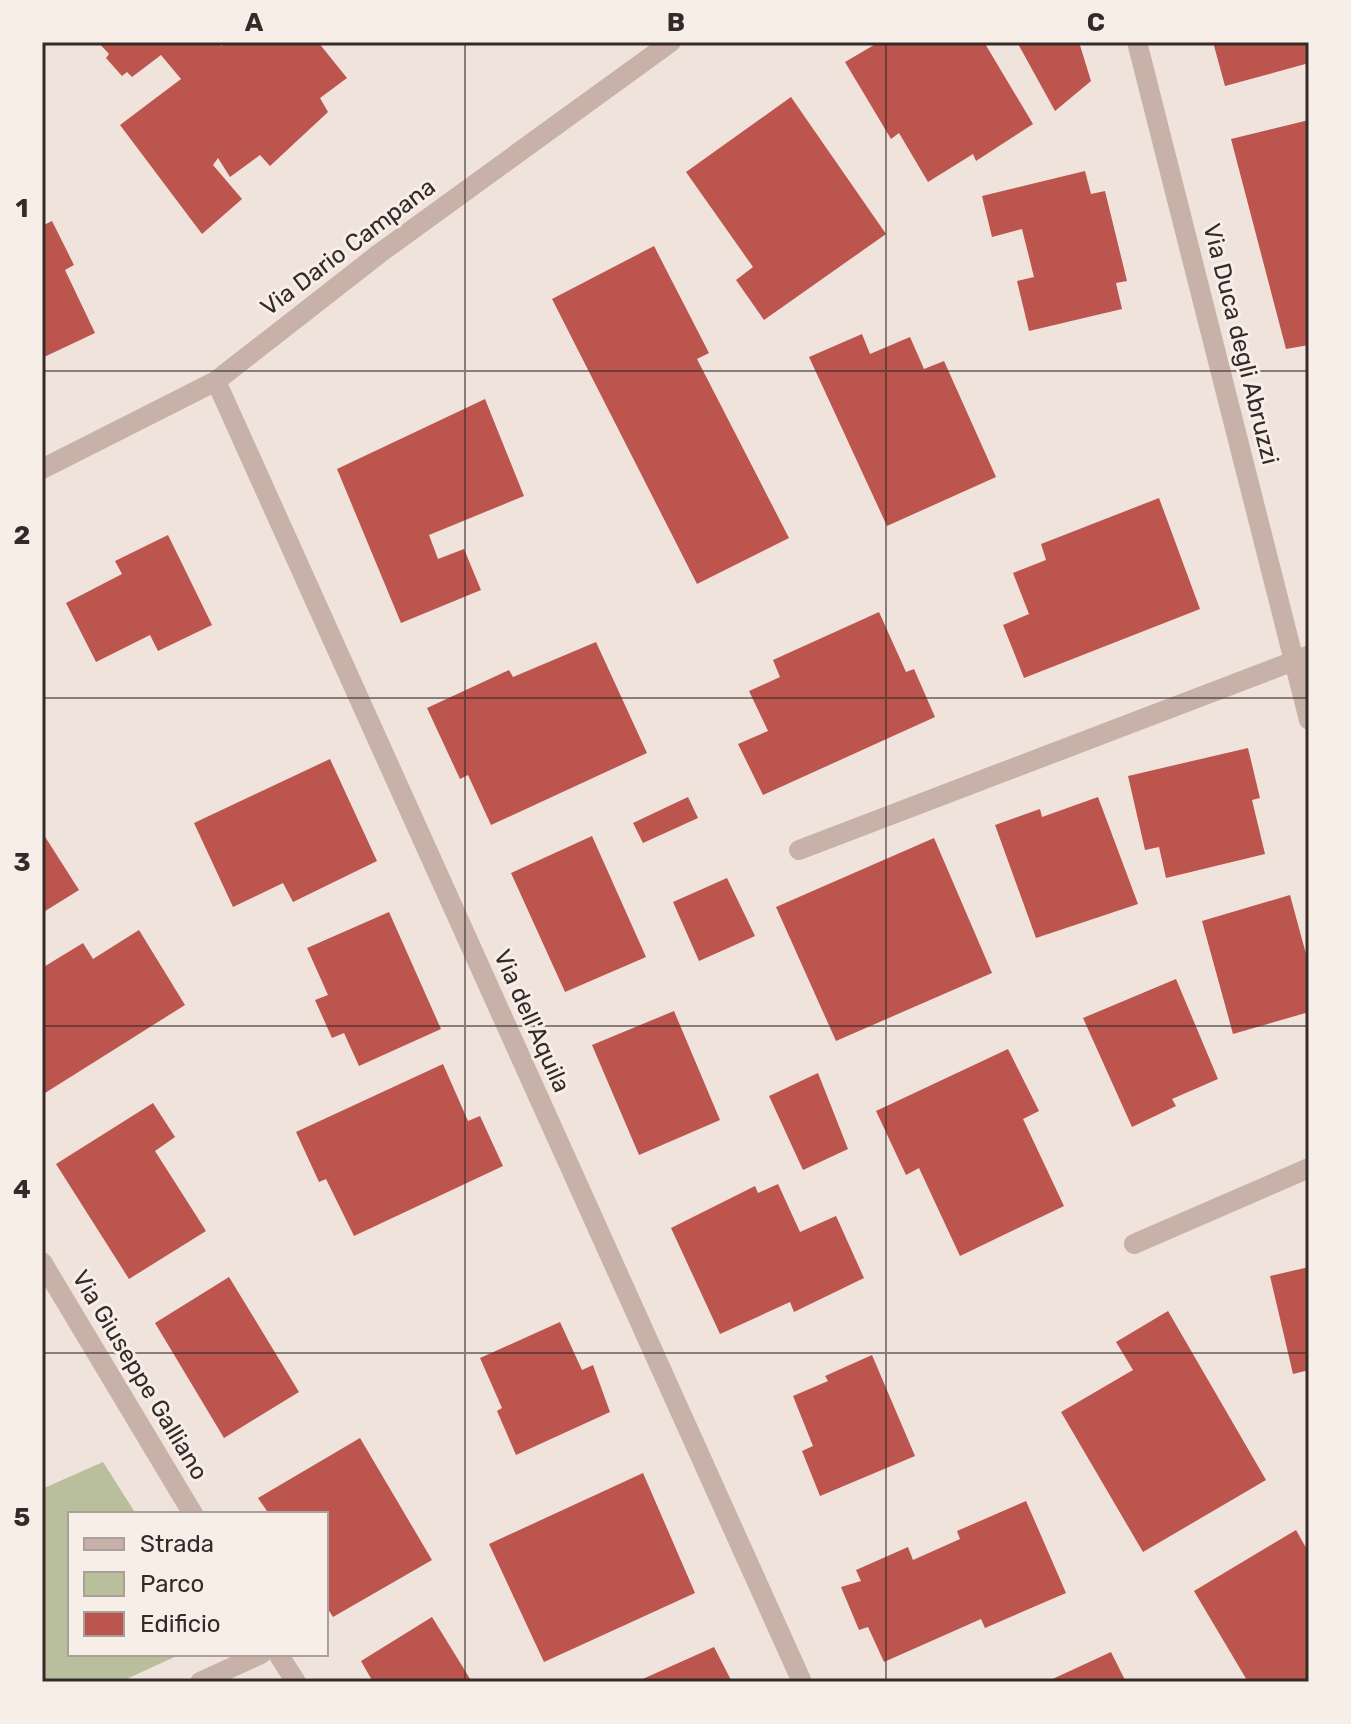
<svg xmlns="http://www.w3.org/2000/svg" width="1351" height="1724" font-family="Rubik,sans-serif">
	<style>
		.green { fill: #b9be9d }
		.building { fill: #bc554e }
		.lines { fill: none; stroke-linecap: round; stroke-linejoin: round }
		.street { stroke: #c7b1a9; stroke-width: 20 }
		.grid { fill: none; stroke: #352a28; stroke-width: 2; stroke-opacity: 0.55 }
		.labels { text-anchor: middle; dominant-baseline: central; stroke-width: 6; stroke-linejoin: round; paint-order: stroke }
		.street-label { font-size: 24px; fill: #352a28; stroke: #f8eee8 }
		.neatline { fill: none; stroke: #352a28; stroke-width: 3 }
		.grid-label { font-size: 26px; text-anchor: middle; font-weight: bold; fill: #352a28 }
	</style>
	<rect width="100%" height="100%" fill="#f0e3dc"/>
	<!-- green -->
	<path class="green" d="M103 1462 136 1514H70V1654H181L120 1682H42V1489Z"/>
	<!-- building -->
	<path class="building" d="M98 42H218L221 46 227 42H318L347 78 320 98 328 112 270 166 260 155 230 177 218 158 213 165 242 199 202 234 120 125 181 79 161 55 132 77 127 72 122 76 106 58 109 54Z
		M879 42H984L1033 124 976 161 973 154 928 182 899 133 891 139 845 62Z
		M1017 42H1079L1091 81 1055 111Z
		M1213 42H1307L1309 63 1225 86Z
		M791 97 886 234 764 320 736 280 753 267 686 172Z
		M1309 120V345L1286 349 1231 139Z
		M1085 171 1091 194 1105 191 1127 281 1116 283 1122 309 1029 331 1017 281 1034 277 1022 229 992 237 982 196Z
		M52 221 74 265 65 270 95 333 42 358V226Z
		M654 246 709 353 697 359 789 538 697 584 552 299Z
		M862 334 870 354 910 337 924 369 944 361 996 477 887 526 809 357Z
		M485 399 524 496 429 535 438 559 464 549 481 590 401 623 337 469Z
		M1159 498 1200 609 1024 678 1003 625 1029 614 1013 573 1046 560 1041 544Z
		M168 535 212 625 158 651 150 635 96 662 66 603 122 574 115 561Z
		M879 612 906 672 914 669 935 717 763 795 738 744 768 731 749 691 780 677 773 660Z
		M596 642 647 753 491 825 468 775 460 779 427 708 509 670 513 677Z
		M1248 748 1260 798 1252 800 1265 854 1166 878 1159 847 1145 850 1128 776Z
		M330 759 377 861 293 902 283 883 233 907 194 823Z
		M688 797 698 818 643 843 633 823Z
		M1098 797 1138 904 1036 938 995 825 1040 809 1042 817Z
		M42 832 79 890 42 913Z
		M592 836 646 957 565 992 511 873Z
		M934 838 992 973 836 1041 776 907Z
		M727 878 755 936 699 961 673 902Z
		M1290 895 1309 965V1012L1233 1034 1202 921Z
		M389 912 441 1029 359 1066 344 1033 332 1038 315 1000 328 995 307 948Z
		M139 930 185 1005 45 1093 42 1087V968L83 943 93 959Z
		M1176 979 1218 1079 1172 1099 1176 1106 1132 1127 1083 1018Z
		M674 1011 720 1120 639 1155 592 1045Z
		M1008 1049 1039 1111 1023 1119 1064 1206 960 1256 919 1168 906 1175 876 1111Z
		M443 1064 468 1121 480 1116 503 1166 354 1236 326 1179 319 1182 296 1132Z
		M818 1073 848 1149 803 1170 769 1096Z
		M153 1103 175 1137 155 1151 206 1231 129 1279 56 1164Z
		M778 1184 800 1232 836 1216 864 1278 794 1312 790 1302 720 1334 671 1228 755 1186 758 1193Z
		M1309 1267V1370L1293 1374 1270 1276Z
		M229 1277 299 1392 224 1438 155 1323Z
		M1168 1311 1266 1480 1143 1552 1061 1412 1133 1370 1116 1342Z
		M560 1322 582 1370 593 1365 610 1412 516 1455 497 1411 502 1408 480 1358Z
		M872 1355 915 1456 820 1496 802 1451 813 1446 793 1396 828 1381 825 1376Z
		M360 1438 432 1560 333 1617 326 1606V1514H269L258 1498Z
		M643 1473 695 1593 544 1662 489 1544Z
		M1026 1501 1066 1593 985 1628 981 1619 884 1662 868 1627 859 1630 841 1587 861 1581 856 1570 908 1547 913 1560 960 1539 957 1531Z
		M1296 1530 1309 1553V1678L1302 1682H1248L1194 1591Z
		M432 1617 472 1682H373L361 1661Z
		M714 1647 732 1682H636Z
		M1111 1652 1126 1682H1046Z"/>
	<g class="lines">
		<!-- street -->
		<path class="street" d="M1137 42 1309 720
			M216 381 802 1682
			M42 469 216 381 380 253 671 42
			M799 850 1307 656
			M1134 1244 1309 1168
			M42 1262 193 1514
			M278 1654 296 1682
			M200 1682 261 1654"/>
	</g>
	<!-- grid -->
	<path class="grid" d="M465 42V1682M886 42V1682M42 371H1309M42 698H1309M42 1026H1309M42 1353H1309"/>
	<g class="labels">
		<!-- street labels -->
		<g class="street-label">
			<text transform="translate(348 247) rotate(-37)">Via Dario Campana</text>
			<text transform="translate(1241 344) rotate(76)">Via Duca degli Abruzzi</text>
			<text transform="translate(532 1021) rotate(66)">Via dell'Aquila</text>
			<text transform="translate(140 1375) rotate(59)">Via Giuseppe Galliano</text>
		</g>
	</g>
	<!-- border -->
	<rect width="1351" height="1724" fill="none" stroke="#f8eee8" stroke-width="88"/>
	<!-- legend -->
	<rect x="68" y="1512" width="260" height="144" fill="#f8eee8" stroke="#aaa09b" stroke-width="2"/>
	<rect x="84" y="1538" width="40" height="12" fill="#c7b1a9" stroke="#aaa09b" stroke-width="2"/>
	<text x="140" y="1552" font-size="24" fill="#352a28">Strada</text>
	<rect x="84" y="1572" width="40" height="24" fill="#b9be9d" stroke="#aaa09b" stroke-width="2"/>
	<text x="140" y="1592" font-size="24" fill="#352a28">Parco</text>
	<rect x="84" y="1612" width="40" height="24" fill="#bc554e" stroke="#aaa09b" stroke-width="2"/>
	<text x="140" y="1632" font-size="24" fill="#352a28">Edificio</text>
	<rect x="44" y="44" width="1263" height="1636" class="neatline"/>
	<g class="grid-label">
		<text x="254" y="31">A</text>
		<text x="676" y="31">B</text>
		<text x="1096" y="31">C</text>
		<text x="22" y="217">1</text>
		<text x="22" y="544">2</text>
		<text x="22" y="871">3</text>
		<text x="22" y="1198">4</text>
		<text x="22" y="1526">5</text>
	</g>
</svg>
